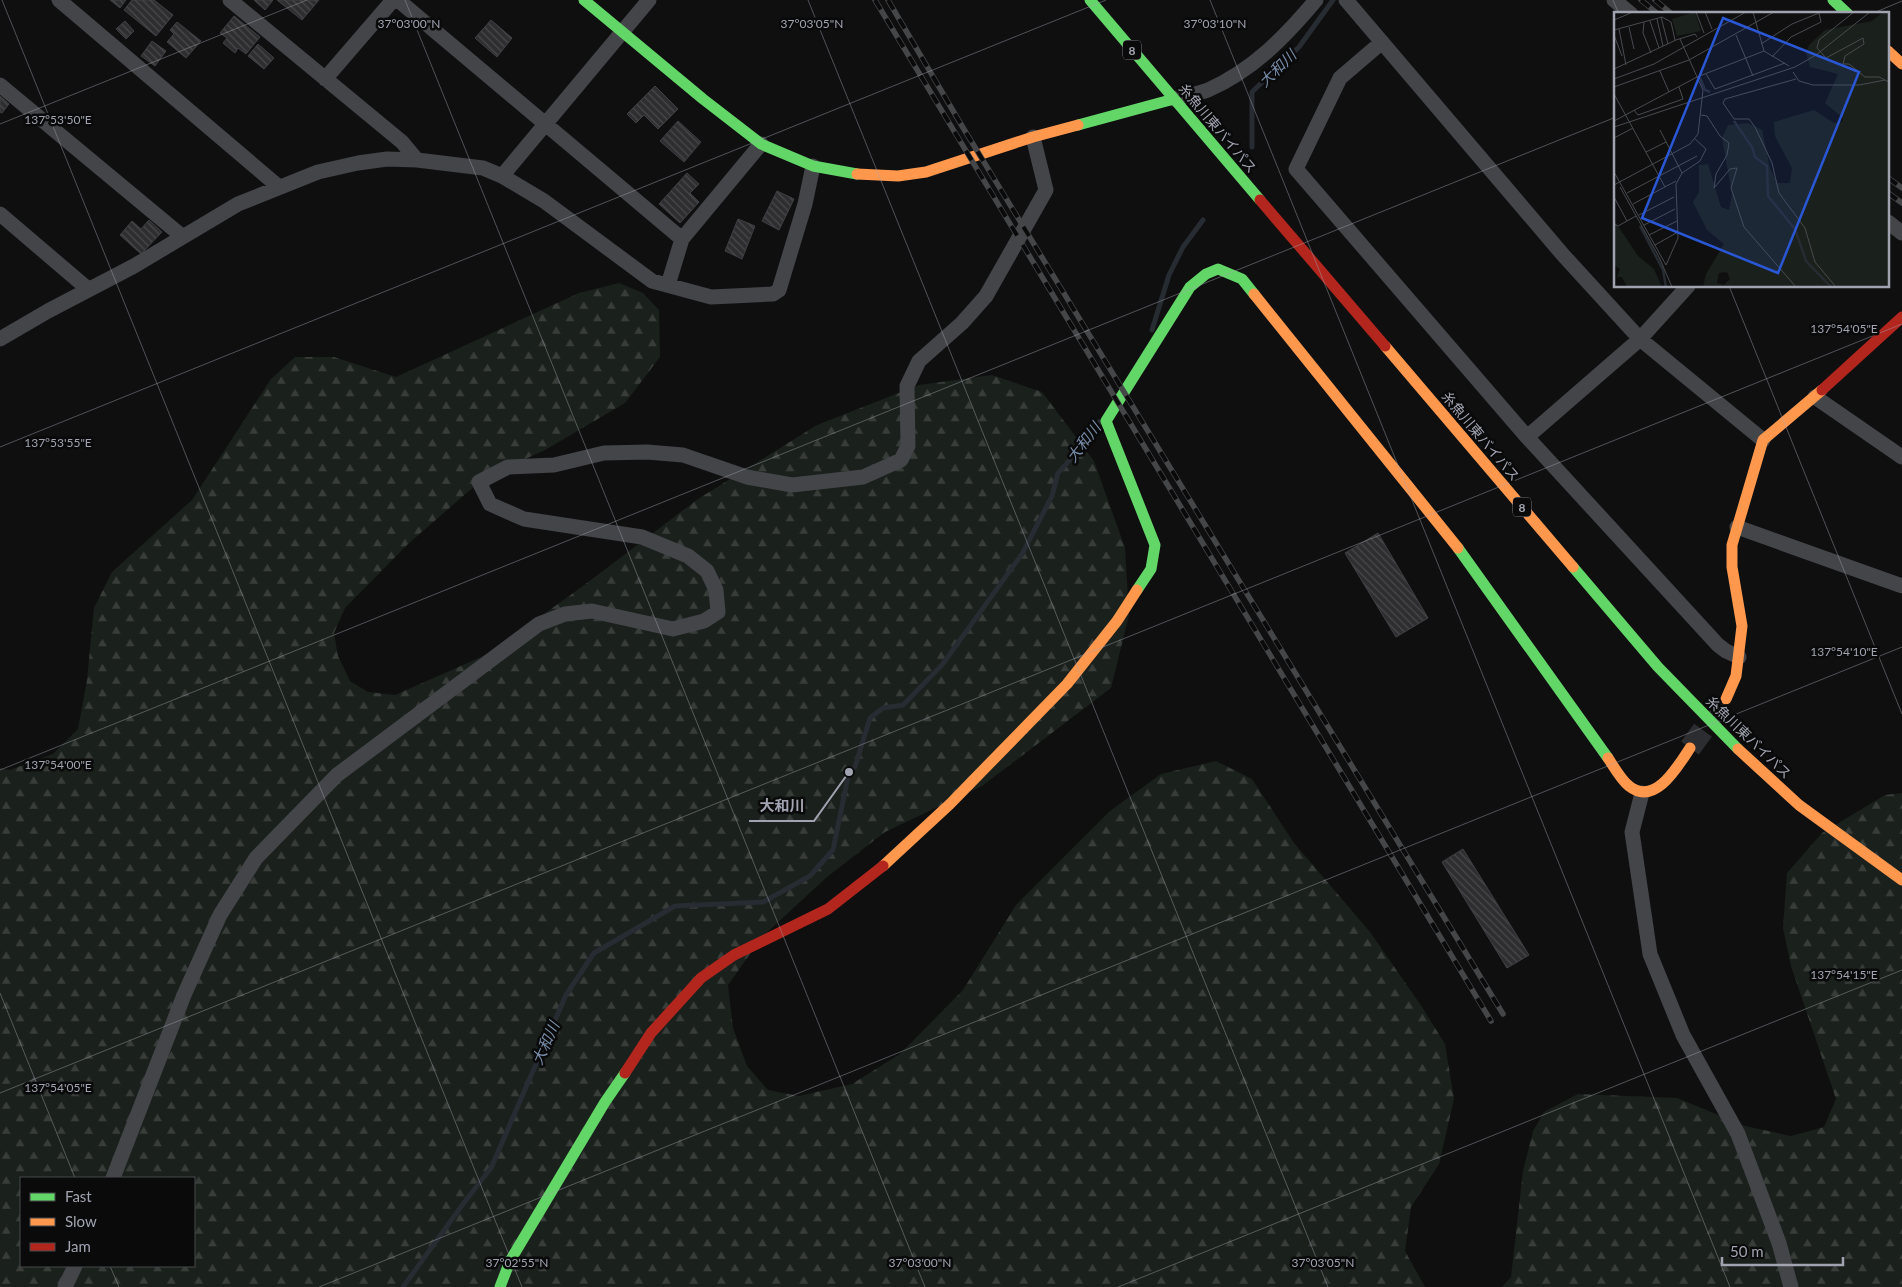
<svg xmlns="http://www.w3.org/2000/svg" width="1902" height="1287" font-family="Lato,'Noto Sans JP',sans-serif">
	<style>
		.forest { fill: url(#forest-firs); fill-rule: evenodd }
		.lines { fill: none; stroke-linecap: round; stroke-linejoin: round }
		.stream { stroke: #272b32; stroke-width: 5 }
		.building { fill: url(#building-back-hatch); stroke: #3f4043 }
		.secondary-tunnel { stroke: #2c2d30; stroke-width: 22; stroke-dasharray: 22 11; stroke-linecap: butt }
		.street { stroke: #444549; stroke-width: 15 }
		.fast { stroke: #63d668; stroke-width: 11 }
		.slow { stroke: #ff974d; stroke-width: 11 }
		.jam { stroke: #b3261e; stroke-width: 11 }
		.rail-casing { stroke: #454648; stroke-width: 5.5 }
		.rail { stroke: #0a0a0b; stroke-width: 4; stroke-dasharray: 11; stroke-linecap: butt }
		.ticks { fill: none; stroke: #a1a4b0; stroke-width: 1; stroke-opacity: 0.45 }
		.labels { text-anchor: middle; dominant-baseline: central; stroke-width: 5; stroke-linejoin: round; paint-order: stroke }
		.shield { fill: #0a0a0b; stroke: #74767e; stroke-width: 1 }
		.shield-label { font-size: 12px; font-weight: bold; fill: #a1a4b0 }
		.street-label { font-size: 14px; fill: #a1a4b0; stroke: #0a0a0b }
		.water-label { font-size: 15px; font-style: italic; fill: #798eaa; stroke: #0a0a0b }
		.inset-river { fill: none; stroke: #272b32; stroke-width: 2.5 }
		.inset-road { fill: none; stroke: #494b50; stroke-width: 1 }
		.view { fill: #2a57d4; fill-opacity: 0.15; stroke: #2a57d4; stroke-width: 2.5 }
		.inset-edge { fill: none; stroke: #a1a4b0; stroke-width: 2.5 }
		.ticks-label { font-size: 12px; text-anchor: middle; fill: #a1a4b0; stroke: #0a0a0b; stroke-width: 5; stroke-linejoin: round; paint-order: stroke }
		.leader { fill: none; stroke: #a1a4b0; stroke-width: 2 }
		.callout-dot { fill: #a1a4b0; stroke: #0a0a0b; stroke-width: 2 }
		.callout-label { font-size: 15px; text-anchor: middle; font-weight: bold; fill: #a1a4b0; stroke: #0a0a0b; stroke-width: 5; stroke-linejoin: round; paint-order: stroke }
	</style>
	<defs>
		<pattern id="forest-firs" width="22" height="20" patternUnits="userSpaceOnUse" patternTransform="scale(1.25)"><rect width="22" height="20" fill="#1a201b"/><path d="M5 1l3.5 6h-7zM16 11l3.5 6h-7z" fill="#383d3a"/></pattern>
		<pattern id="building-back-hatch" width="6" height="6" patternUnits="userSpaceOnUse" patternTransform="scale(1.25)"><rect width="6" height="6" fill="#2e2e31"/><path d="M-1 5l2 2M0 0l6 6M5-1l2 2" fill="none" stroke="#49494c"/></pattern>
	</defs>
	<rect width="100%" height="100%" fill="#0f0f10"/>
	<!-- forest -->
	<path class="forest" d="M619 283 643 293 659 310 660 357 625 403 545 450 485 477 408 544 345 608 334 633 338 656 350 681 368 692 395 695 488 654 583 586 698 499 817 425 919 385 992 375 1042 392 1094 461 1125 548 1129 615 1111 688 982 786 885 832 827 877 762 937 728 985 733 1028 747 1066 768 1090 799 1096 852 1084 900 1054 963 990 1016 905 1110 811 1161 774 1216 761 1252 779 1294 843 1370 932 1422 1007 1445 1044 1454 1099 1439 1164 1411 1207 1405 1251 1425 1287H0V768L10 770 53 754 78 729 87 680 94 608 112 572 192 500 271 379 295 357H334L396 377 579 293ZM21 1178H194V1266H21Z
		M1902 793V1287H1502L1511 1277 1523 1171 1533 1131 1544 1112 1578 1094 1677 1098 1745 1126 1791 1136 1824 1127 1836 1099 1791 966 1783 928 1787 873 1822 833 1885 795Z"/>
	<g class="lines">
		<!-- stream -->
		<path class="stream" d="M1252 147V92L1299 47 1333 0
			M1152 330 1169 275 1183 247 1203 220
			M403 1287 463 1204 491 1168 566 995 594 953 675 906 763 902 810 876 833 850 849 772 855 767 870 718 883 708 903 705 942 665 1022 554 1052 496 1058 473 1088 440 1099 422"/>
	</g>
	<!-- building -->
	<path class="building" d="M110 0H126L120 8Z
		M132 0H154L173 15 156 36 124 10Z
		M254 0H273L265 10Z
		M277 0H319L302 20Z
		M234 16 260 37 246 54 238 48 235 53 223 43 227 38 220 33Z
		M491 20 512 38 497 57 475 38Z
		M125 21 134 31 126 39 116 29Z
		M177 22 201 41 186 58 167 42 174 34 170 30Z
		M152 41 166 51 155 66 141 56Z
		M258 44 274 58 264 69 248 56Z
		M655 86 678 109 658 129 644 115 636 123 627 114Z
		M0 96 9 104 2 113 0 112Z
		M678 121 701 142 684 162 660 141Z
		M687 173 699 184 690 193 699 202 680 223 659 204Z
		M777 191 794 199 779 230 762 221Z
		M738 219 755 226 742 259 725 251Z
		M149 220 162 232 141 254 120 235 132 221 141 229Z
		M1378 533 1428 618 1396 637 1345 553Z
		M1463 849 1529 955 1507 968 1442 862Z"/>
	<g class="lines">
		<!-- secondary-tunnel -->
		<path class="secondary-tunnel" d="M1690 748 1726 699"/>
		<!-- street -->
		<path class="street" d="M59 0 279 187
			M230 0 402 142 417 160
			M398 0 682 239
			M1346 0 1564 256 1640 339 1763 440
			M1614 0 1631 14
			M1382 42 1340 78 1296 169 1527 437 1718 645 1726 651 1739 657
			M325 79 393 0
			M0 85 183 237
			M1174 99C1185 96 1197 94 1208 90 1253 70 1285 37 1316 0
			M502 176 649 0
			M0 214 88 289
			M1888 222 1902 233
			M668 285 682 239 761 144
			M0 339 48 311 134 266 238 204 318 172 358 163 387 159 417 160 483 168 502 176 544 201 652 281 711 297 773 294 779 290 805 204 813 166
			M1815 397 1902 457
			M1527 437 1640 339 1688 286
			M1737 527 1902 586
			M1642 793 1632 832 1650 954 1683 1035 1738 1134 1779 1243 1791 1287
			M113 1178 184 995 220 915 256 858 337 775 539 624 565 614 592 611 673 629 704 621 718 612 716 590 707 571 688 556 642 537 524 519 490 504 479 482 508 467 554 465 604 453 647 452 683 455 747 477 792 485 863 477 901 460 908 446 907 386 919 361 962 323 986 296 1046 190 1033 137
			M65 1287 75 1266"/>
		<!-- fast -->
		<path class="fast" d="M584 0 703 99 761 144 813 166 857 174
			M1090 0 1260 200
			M1833 0 1848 14
			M1078 125 1174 99
			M1458 548 1608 758
			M1573 567 1658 667 1738 749
			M1137 590 1151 569 1155 545 1106 421 1190 287 1206 274 1218 269 1242 279 1254 294
			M500 1287 510 1261 605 1102 625 1073"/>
		<!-- slow -->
		<path class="slow" d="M1888 51 1902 64
			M857 174 898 176 926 172 1033 137 1078 125
			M1254 294 1458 548
			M1385 346 1573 567
			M1726 699 1736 676 1742 626 1732 567V545L1763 440 1822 390
			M1738 749 1799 805 1902 880
			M1608 758C1614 767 1621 780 1629 786 1655 807 1678 766 1690 748
			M883 866 950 804 1067 684 1117 621 1137 590"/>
		<!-- jam -->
		<path class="jam" d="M1260 200 1385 346
			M1822 390 1902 317
			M625 1073 651 1033 701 978 734 955 828 909 883 866"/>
		<!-- rail casing -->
		<g class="rail-casing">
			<path id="rail" d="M875 0 1491 1021
				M888 0 962 126 1503 1014
				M1641 0 1658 14
				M1655 0 1672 14
				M1888 178 1902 188
				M1888 193 1902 203"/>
		</g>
		<!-- rail -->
		<use href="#rail" class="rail"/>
	</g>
	<!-- ticks -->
	<path class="ticks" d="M2 0 522 1287M405 0 925 1287M808 0 1328 1287M1210 0 1730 1287M1613 0 1619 14M1871 14 1902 1M0 124 307 0M1729 286 1902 714M0 447 1106 0M0 770 1616 117M0 993 75 1178M0 1093 1902 324M110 1266 119 1287M319 1287 1902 647M1118 1287 1902 970"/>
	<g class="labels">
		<!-- shield labels -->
		<g class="shield">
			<rect x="1123" y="40.5" width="18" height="19" rx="4"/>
			<rect x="1513" y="497.5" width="18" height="19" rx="4"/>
		</g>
		<g class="shield-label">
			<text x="1132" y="50">8</text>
			<text x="1522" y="507">8</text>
		</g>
		<!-- street labels -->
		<g class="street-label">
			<text transform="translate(1218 128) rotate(50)">糸魚川東バイパス</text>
			<text transform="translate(1481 436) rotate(50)">糸魚川東バイパス</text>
			<text transform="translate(1749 737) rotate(44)">糸魚川東バイパス</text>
		</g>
		<!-- water labels -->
		<g class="water-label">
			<text transform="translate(1277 68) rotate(-44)">大和川</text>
			<text transform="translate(1083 442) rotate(-52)">大和川</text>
			<text transform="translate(545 1043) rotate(-66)">大和川</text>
		</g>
	</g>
	<!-- overview -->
	<g transform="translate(1614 12)">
		<rect width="275" height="275" fill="#0f0f10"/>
		<path d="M269 0H275V275H89L92 262 110 232 93 218 79 190 85 180V153L94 152 107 195 115 198 118 182 108 126 114 113 134 111 148 118 156 156 163 171H176L178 156 161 124 160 110 200 98 220 111 228 110 229 106 211 91 224 62 196 55 192 41 195 33 211 18 258 9ZM113 260 116 267 110 273 103 271 105 261ZM0 208 24 244 40 257 48 275H13L8 265H3L6 257 0 253Z" fill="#1a201b" fill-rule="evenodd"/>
		<path d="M81 0 87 19 63 24 58 7Z" fill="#1a201b"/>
		<path class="inset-river" d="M86 66 91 78 96 80M120 109 138 135 141 145 153 154 154 184 181 217 192 249 217 275M26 214 49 258 52 275"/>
		<path class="inset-road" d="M82 0 90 21M91 0 98 17M139 0 150 39 175 54M240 0 205 28 203 36 212 46 249 26 250 32 231 44 229 52H235L251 65H265L275 70M47 5 54 32M43 7 49 34M0 8 19 0M36 9 45 36M30 10 29 21 37 41M15 15 20 37M5 17 12 53M0 18 48 5 57 10 61 28M0 23 8 44M122 23 139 64M147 32 178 12 205 1 207 10 177 25 158 45M0 57 62 28 81 22 83 25M46 59 55 80M179 60 185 69 199 73H245L271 68M92 62 101 77 171 51M0 67 40 52 132 0M182 67 111 87 109 91 120 107H135L141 115 158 151 165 181 191 216 201 250 222 275M0 75 75 48 160 0M0 82 51 175M20 98 24 103 69 87 65 75M87 103 93 104 106 124 115 131 113 143 102 162 100 176 116 157 123 156 117 176 130 215 182 275M0 109 83 65 150 39M0 115 181 55 202 43 256 0M46 118 68 161M0 126 19 116M32 140 52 130M0 160 52 253 64 226 62 172 68 161 86 149 92 137 81 127M0 173 76 132 84 122 89 78 66 27M6 175 45 245 58 275M13 181 83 144M0 185 13 209M19 192 62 169M25 203 60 185M0 212 4 214 22 204M30 213 61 197M35 223 63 209M41 233 64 220"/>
		<path class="view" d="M109 6 245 60 164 261 28 206Z"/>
		<rect width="275" height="275" class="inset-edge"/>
	</g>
	<g class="ticks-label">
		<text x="409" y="28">37°03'00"N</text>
		<text x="812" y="28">37°03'05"N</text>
		<text x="1215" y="28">37°03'10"N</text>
		<text x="58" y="124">137°53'50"E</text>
		<text x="1844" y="333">137°54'05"E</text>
		<text x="58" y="447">137°53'55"E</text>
		<text x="1844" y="656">137°54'10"E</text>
		<text x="58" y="769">137°54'00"E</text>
		<text x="1844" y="979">137°54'15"E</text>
		<text x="58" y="1092">137°54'05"E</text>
		<text x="517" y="1267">37°02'55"N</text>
		<text x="920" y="1267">37°03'00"N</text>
		<text x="1323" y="1267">37°03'05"N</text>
	</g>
	<!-- callouts -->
	<path class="leader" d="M849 772L814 821H749"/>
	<circle class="callout-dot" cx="849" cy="772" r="5"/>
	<g class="callout-label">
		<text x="782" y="811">大和川</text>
	</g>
	<!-- legend -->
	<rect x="20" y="1177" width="175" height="90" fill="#0a0a0b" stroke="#46484d"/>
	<rect x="30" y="1193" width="25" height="8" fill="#63d668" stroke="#46484d"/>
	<text x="65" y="1202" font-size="15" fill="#a1a4b0">Fast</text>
	<rect x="30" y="1218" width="25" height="8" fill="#ff974d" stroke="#46484d"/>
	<text x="65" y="1227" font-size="15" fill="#a1a4b0">Slow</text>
	<rect x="30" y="1243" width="25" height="8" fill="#b3261e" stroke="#46484d"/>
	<text x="65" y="1252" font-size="15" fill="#a1a4b0">Jam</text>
	<!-- scale -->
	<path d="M1722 1257v8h121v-8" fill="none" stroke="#a1a4b0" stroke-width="2.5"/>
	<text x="1730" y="1257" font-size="15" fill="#a1a4b0" stroke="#0a0a0b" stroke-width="4" paint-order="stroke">50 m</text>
</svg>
